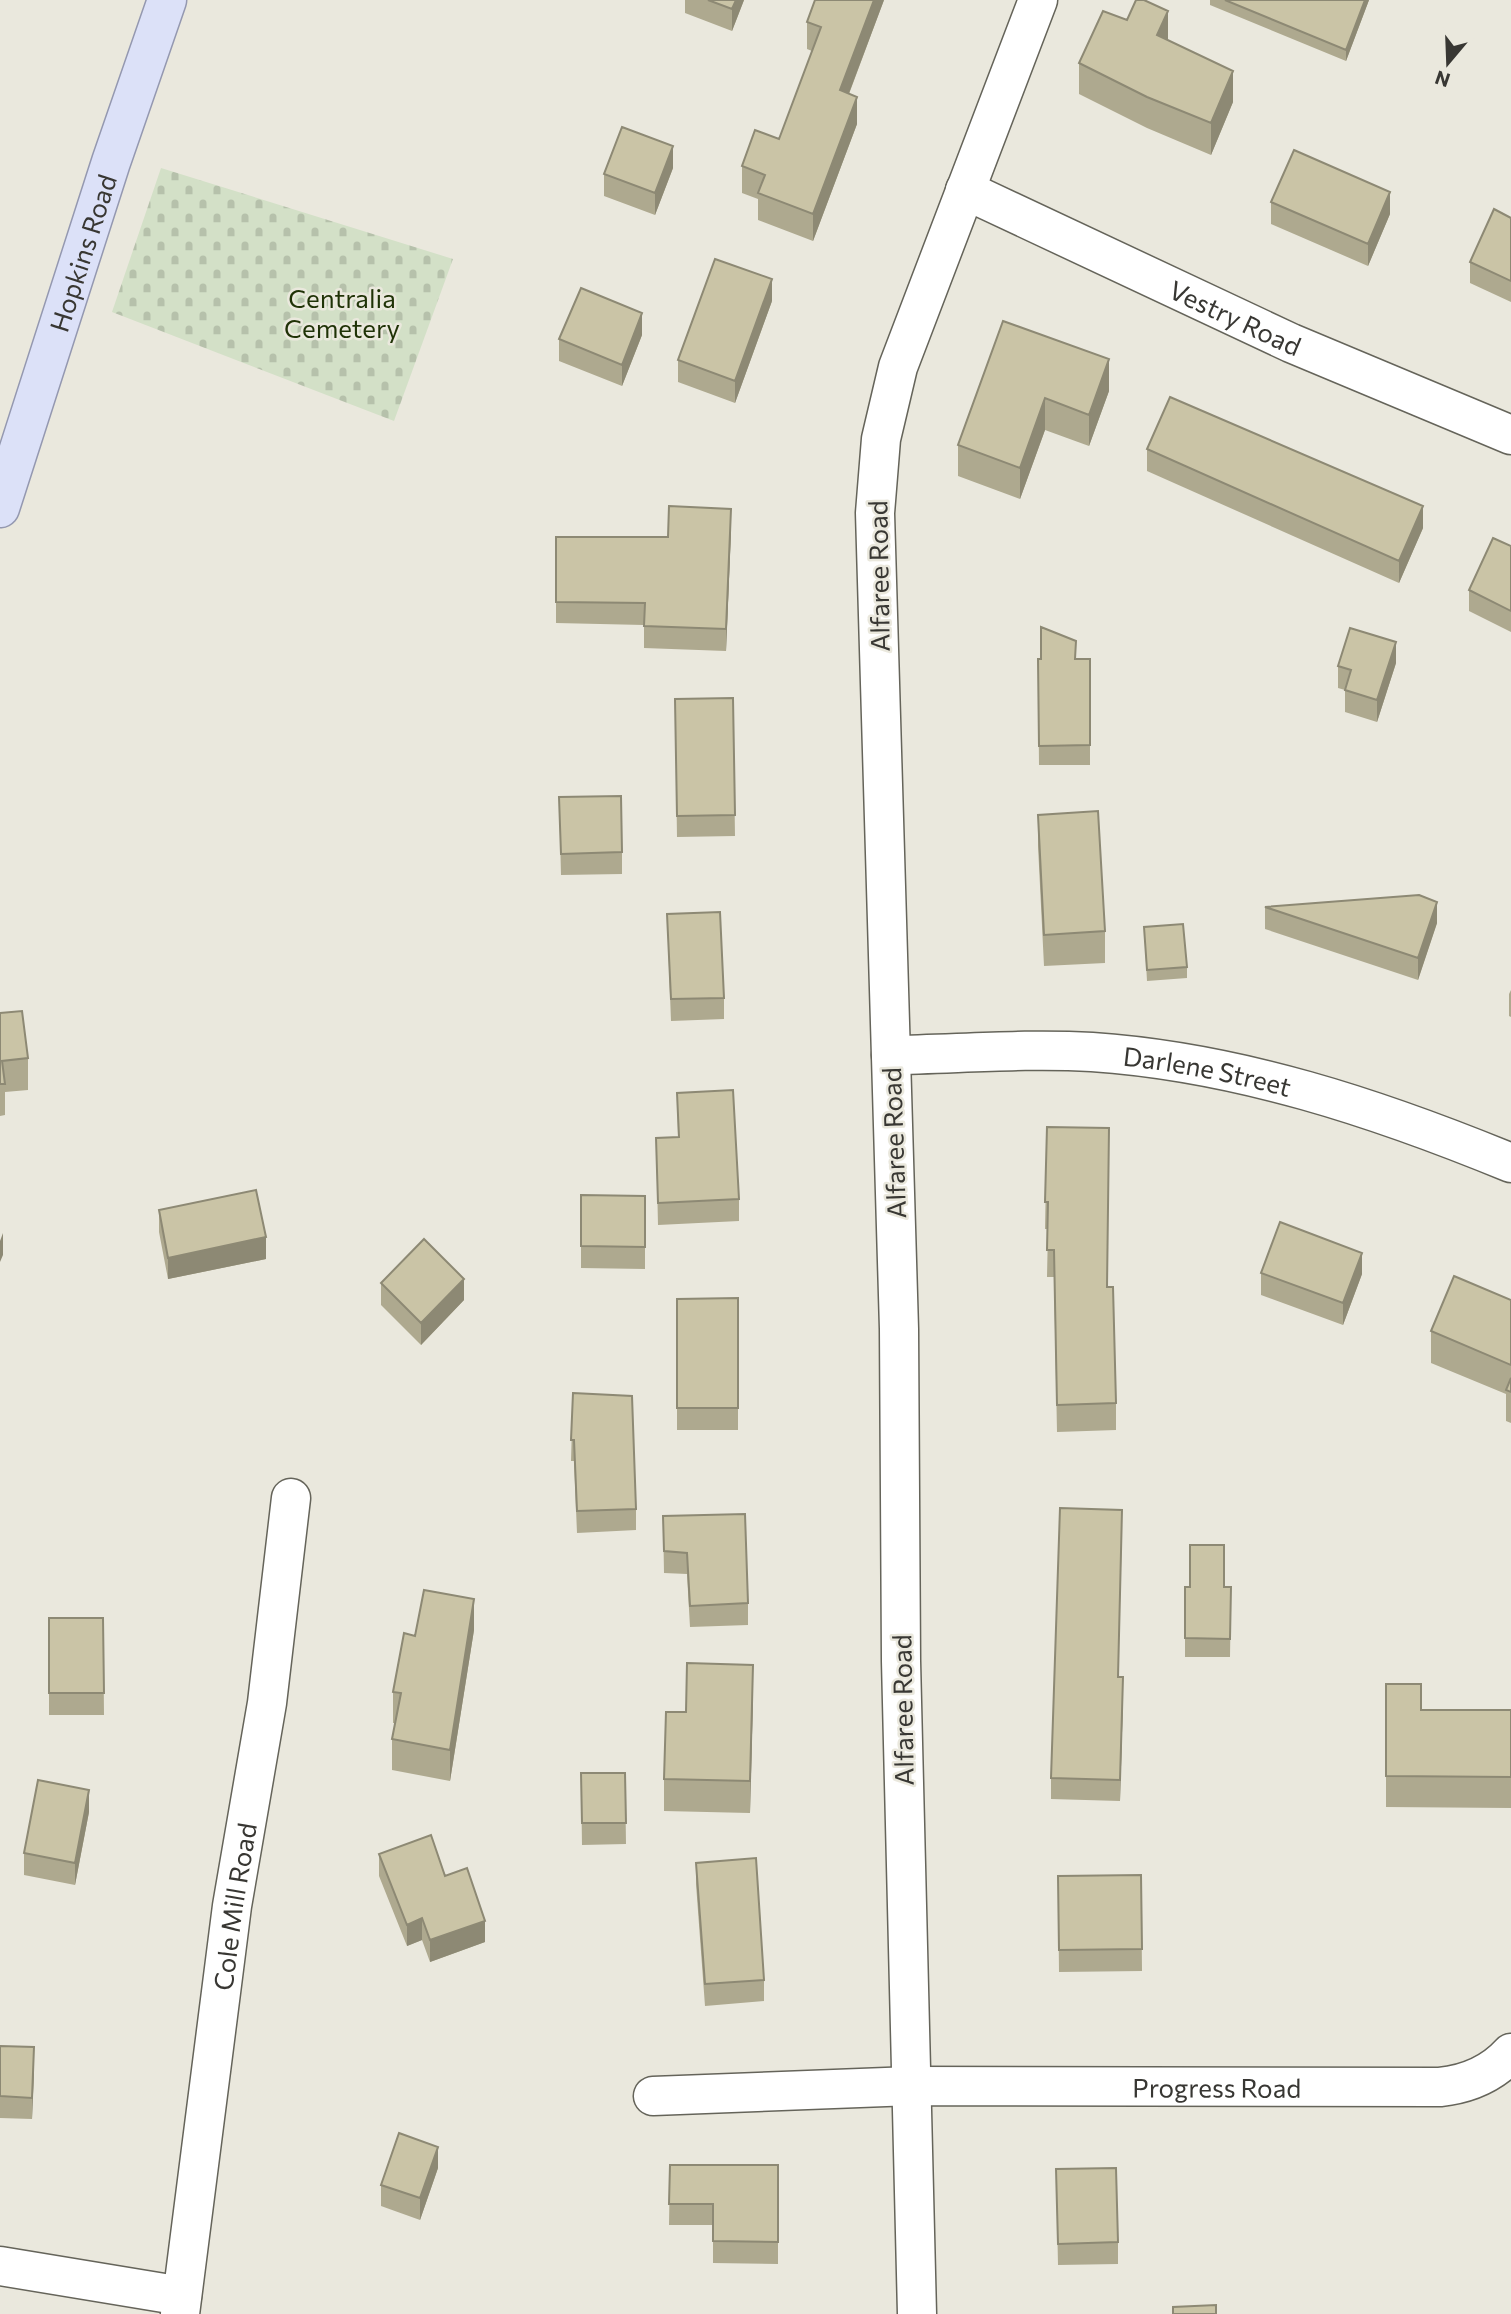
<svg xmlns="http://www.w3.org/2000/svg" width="1511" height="2314" font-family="Commissioner,sans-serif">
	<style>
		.cemetery { fill: url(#cemetery-stones) }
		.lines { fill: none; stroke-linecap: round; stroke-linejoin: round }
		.minor-casing { stroke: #65645a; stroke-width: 41 }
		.major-casing { stroke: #9498b0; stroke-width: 41 }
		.minor { stroke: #fff; stroke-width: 38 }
		.major { stroke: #dce1f8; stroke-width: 38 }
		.wall { fill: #aea98f }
		.shaded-wall { fill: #8d8974 }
		.building { fill: #cac4a6; stroke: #8d8974; stroke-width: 2 }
		.labels { text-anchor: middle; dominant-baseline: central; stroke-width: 5; stroke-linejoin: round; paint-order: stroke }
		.street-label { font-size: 26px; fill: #383733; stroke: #eae8dd }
		.park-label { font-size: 26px; fill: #1f3206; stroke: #eae8dd }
	</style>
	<defs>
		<pattern id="cemetery-stones" width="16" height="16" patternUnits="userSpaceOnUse" patternTransform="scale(1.75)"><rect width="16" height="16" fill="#d3e0c7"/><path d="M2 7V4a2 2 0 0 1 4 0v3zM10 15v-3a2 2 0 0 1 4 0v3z" fill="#b6c1ab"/></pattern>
	</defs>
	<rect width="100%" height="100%" fill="#eae8dd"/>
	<!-- cemetery -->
	<path class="cemetery" d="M161 168 453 259 394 421 112 312Z"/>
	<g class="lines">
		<!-- minor casing -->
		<g class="minor-casing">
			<g id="minor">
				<path id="s1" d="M965 190 1291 343 1511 435"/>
				<path id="s2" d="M891 1055C957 1054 1026 1048 1092 1052 1238 1062 1377 1108 1511 1163"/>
				<path id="s3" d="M653 2096 912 2086 1440 2087C1468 2084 1492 2074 1511 2053"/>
				<path d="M0 2266 182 2296"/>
				<path id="s4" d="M180 2314 232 1906 267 1703 291 1498"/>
				<path d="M917 2314 901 1661 899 1329 875 513 881 439 898 367 1038 0"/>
			</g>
		</g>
		<!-- major casing -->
		<g class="major-casing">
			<g id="major">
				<path id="s5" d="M0 508 111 162 167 0"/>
			</g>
		</g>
		<!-- minor -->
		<use href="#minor" class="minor"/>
		<!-- major -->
		<use href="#major" class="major"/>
	</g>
	<!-- wall -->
	<path class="wall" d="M685 0H744L732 31 685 13Z
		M884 0 849 94 857 124 813 241 758 220V199L742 193V166L779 139 812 51 807 49V22Z
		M1210 0H1369L1346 61 1210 5Z
		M1168 41 1233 102 1211 155 1147 128 1079 94V63Z
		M673 168 655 215 604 196V174Z
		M1271 202 1390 214 1368 266 1271 224Z
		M1511 218V302L1470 283V262Z
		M772 301 735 403 678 382V360Z
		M1003 321 1109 391 1089 446 1045 430 1020 499 958 476V445Z
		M642 335 622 386 559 361V339Z
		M1147 449 1423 528 1399 583 1147 471Z
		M731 530 726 651 644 648V625L556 623V537H668Z
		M1511 546V632L1469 611V590Z
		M1038 659H1090V765H1039Z
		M1396 663 1377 722 1345 712V690L1338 688V666Z
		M733 698 735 836 677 837 675 699Z
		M559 797 622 852V874L561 875Z
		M1038 815 1105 931V963L1044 966 1038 846Z
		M1265 907 1437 923 1418 980 1265 929Z
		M667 914 724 998V1019L671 1021Z
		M1144 927 1187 967V978L1147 981Z
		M1511 990V1017L1509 1016V994Z
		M0 1013 28 1058V1090L5 1092V1115L0 1116Z
		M677 1093 739 1199V1221L658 1225 656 1138 678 1137Z
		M1047 1127 1107 1287 1116 1403V1430L1057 1432 1054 1277H1047L1048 1229H1045Z
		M581 1195 645 1196V1269L581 1268Z
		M159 1210 266 1259 168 1279 159 1232Z
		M1261 1273 1362 1274 1343 1325 1261 1295Z
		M381 1283 464 1300 421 1345 381 1305Z
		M738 1298V1430H677V1299Z
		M1511 1300V1423L1506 1421V1394L1431 1363V1331Z
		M573 1393 636 1509V1530L577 1533 574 1461H571Z
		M663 1516 748 1603V1625L690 1627 687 1574 664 1573Z
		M1122 1532 1118 1677 1123 1699 1120 1801 1051 1799V1778Z
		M1185 1587H1231L1230 1657H1185Z
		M49 1618H103L104 1715H49Z
		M474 1630 450 1781 392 1770V1739L395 1723H393V1692L415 1636Z
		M1386 1684 1421 1710H1511V1808L1386 1807Z
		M753 1696 750 1813 664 1811V1779L686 1712Z
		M581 1773H625L626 1844 582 1845Z
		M89 1812 75 1885 24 1875V1853Z
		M379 1854 445 1876 485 1942 430 1962 422 1940 407 1946 379 1876Z
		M696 1863 764 1980V2001L705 2006 696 1884Z
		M1141 1875 1142 1971 1059 1972 1058 1876Z
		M0 2046 34 2069 32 2119 0 2118Z
		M670 2165H778V2264L713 2263V2225H669Z
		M438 2168 420 2220 381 2206V2185Z
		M1056 2169 1118 2242V2264L1058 2265Z"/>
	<!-- shaded-wall -->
	<path class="shaded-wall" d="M736 0H744L732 31V9Z
		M874 0H884L840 117V90Z
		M1365 0H1369L1346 61V50Z
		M1168 11V43L1157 35Z
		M1233 71V102L1211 155V123Z
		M857 97V124L813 241V214Z
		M673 146V168L655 215V193Z
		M1390 192V214L1368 266V244Z
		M772 279V301L735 403V381Z
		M642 313V335L622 386V365Z
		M1109 359V391L1089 446V415Z
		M1045 398V430L1020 499V468Z
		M1423 506V528L1399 583V561Z
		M731 509V530L726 651V629Z
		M1396 642V663L1377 722V700Z
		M1437 902V923L1418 980V958Z
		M3 1233V1255L0 1262V1241Z
		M266 1237V1259L168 1279V1258Z
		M1362 1253V1274L1343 1325V1303Z
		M464 1279V1300L421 1345V1323Z
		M474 1599V1630L450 1781V1750Z
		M753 1665V1696L750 1813V1781Z
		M1123 1677V1699L1120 1801V1780Z
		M89 1790V1812L75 1885V1863Z
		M422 1918V1940L407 1946V1925Z
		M485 1921V1942L430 1962V1940Z
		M34 2047V2069L32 2119V2098Z
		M438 2147V2168L420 2220V2198Z"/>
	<!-- building -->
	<path class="building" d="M708 0H736L732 9Z
		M815 0H874L840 90 857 97 813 214 758 193 765 175 742 166 755 130 779 139 821 27 807 22Z
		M1136 0H1144L1168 11 1157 35 1233 71 1211 123 1147 97 1079 63 1103 11 1127 20Z
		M1225 0H1365L1346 50Z
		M622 127 673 146 655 193 604 174Z
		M1294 150 1390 192 1368 244 1271 202Z
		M1494 209 1511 218V281L1470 262Z
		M715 259 772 279 735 381 678 360Z
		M581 288 642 313 622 365 559 339Z
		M1003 321 1109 359 1089 415 1045 398 1020 468 958 445Z
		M1170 397 1423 506 1399 561 1147 449Z
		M669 506 731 509 726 629 644 626 645 603 556 602V537H668Z
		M1493 538 1511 546V611L1469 590Z
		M1041 627 1076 641 1075 659H1090V745L1039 746 1038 659H1041Z
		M1350 628 1396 642 1377 700 1345 690 1351 670 1338 666Z
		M733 698 735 815 677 816 675 699Z
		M621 796 622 852 561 854 559 797Z
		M1098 811 1105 931 1044 935 1038 815Z
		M1419 895 1437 902 1418 958 1265 907Z
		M720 912 724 998 671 999 667 914Z
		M1183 924 1187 967 1147 970 1144 927Z
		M22 1011 28 1058 2 1061 5 1084H0V1013Z
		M733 1090 739 1199 658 1203 656 1138 679 1137 677 1093Z
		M1047 1127 1109 1128 1107 1287H1113L1116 1403 1057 1405 1054 1250H1047L1048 1202H1045Z
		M256 1190 266 1237 168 1258 159 1210Z
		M581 1195 645 1196V1247L581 1246Z
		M1280 1222 1362 1253 1343 1303 1261 1273Z
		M424 1239 464 1279 421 1323 381 1283Z
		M1454 1276 1511 1300V1365L1431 1331Z
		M738 1298V1408H677V1299Z
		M1511 1378V1392L1506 1390Z
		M573 1393 632 1396 636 1509 577 1511 574 1440H571Z
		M1060 1508 1122 1510 1118 1677H1123L1120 1780 1051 1778Z
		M745 1514 748 1603 690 1606 687 1553 664 1551 663 1516Z
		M1190 1545H1224V1587H1231L1230 1639 1185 1638V1587H1190Z
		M424 1590 474 1599 450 1750 392 1739 401 1693 393 1692 404 1633 415 1636Z
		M49 1618H103L104 1693H49Z
		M687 1663 753 1665 750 1781 664 1779 666 1712H686Z
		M1386 1684H1421V1710H1511V1777L1386 1776Z
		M581 1773H625L626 1823H582Z
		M38 1780 89 1790 75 1863 24 1853Z
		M431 1835 445 1876 467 1868 485 1921 430 1940 422 1918 407 1925 379 1854Z
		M756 1858 764 1980 705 1984 696 1863Z
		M1141 1875 1142 1949 1059 1950 1058 1876Z
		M0 2046 34 2047 32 2098 0 2096Z
		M399 2133 438 2147 420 2198 381 2185Z
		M670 2165H778V2242L713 2241V2204H669Z
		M1116 2168 1118 2242 1058 2244 1056 2169Z
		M1216 2305V2314H1173V2307Z"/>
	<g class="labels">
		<!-- street labels -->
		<g class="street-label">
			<text stroke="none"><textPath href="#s5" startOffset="268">Hopkins Road</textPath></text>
			<text stroke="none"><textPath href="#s1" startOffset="299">Vestry Road</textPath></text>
			<text transform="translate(878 576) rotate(-91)">Alfaree Road</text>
			<text stroke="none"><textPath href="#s2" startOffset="318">Darlene Street</textPath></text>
			<text transform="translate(893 1143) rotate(-92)">Alfaree Road</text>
			<text transform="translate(902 1710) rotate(-91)">Alfaree Road</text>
			<text stroke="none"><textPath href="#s4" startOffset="411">Cole Mill Road</textPath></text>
			<text stroke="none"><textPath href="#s3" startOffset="564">Progress Road</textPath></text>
		</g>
		<!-- park labels -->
		<g class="park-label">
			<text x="342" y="297">Centralia<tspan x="342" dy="30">Cemetery</tspan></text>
		</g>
	</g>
	<!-- north arrow -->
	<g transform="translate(1448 63) rotate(199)" stroke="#eae8dd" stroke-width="5" paint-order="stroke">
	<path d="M0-5L12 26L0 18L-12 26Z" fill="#383733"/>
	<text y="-10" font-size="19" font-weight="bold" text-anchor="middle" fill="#383733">N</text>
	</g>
</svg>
